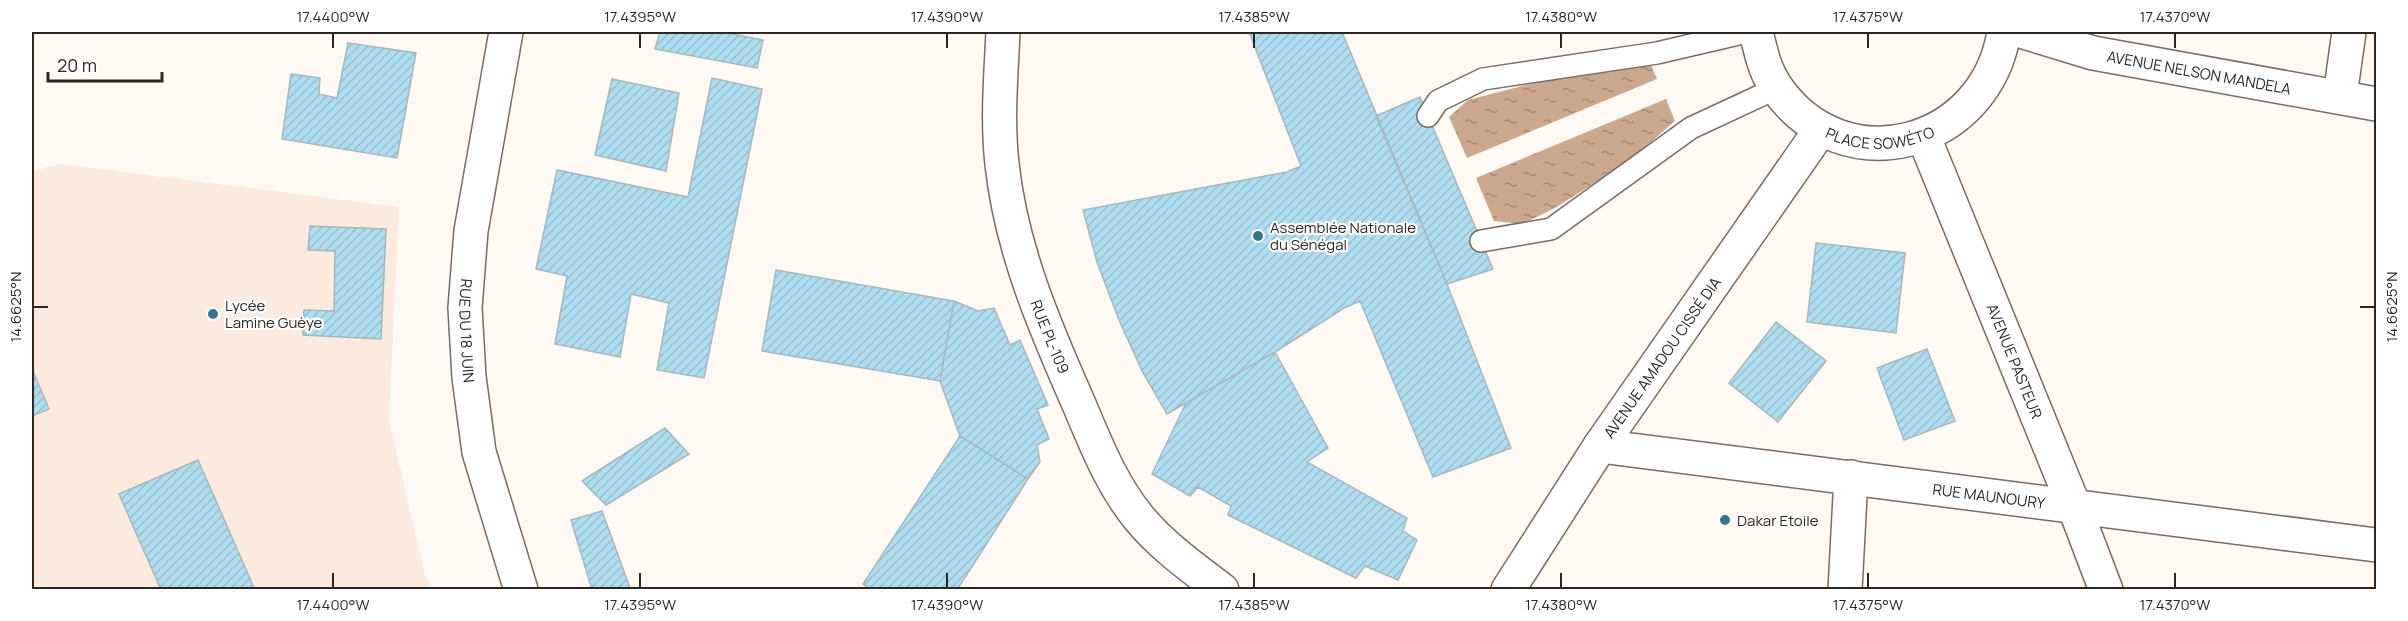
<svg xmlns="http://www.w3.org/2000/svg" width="2408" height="621" font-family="Manrope,sans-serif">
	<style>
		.built { fill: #fceade }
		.water { fill: url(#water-ripples) }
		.building { fill: url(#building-hatch); stroke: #a5b6bd; stroke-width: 1.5 }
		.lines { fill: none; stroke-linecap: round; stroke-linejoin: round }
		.service-casing { stroke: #796c63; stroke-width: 24 }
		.minor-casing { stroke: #796c63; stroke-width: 36 }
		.tertiary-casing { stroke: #796c63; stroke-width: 36 }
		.primary-casing { stroke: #796c63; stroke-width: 36 }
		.service { stroke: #fff; stroke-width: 21 }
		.minor { stroke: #fff; stroke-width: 33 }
		.tertiary { stroke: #fff; stroke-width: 33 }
		.primary { stroke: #fff; stroke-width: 33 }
		.ticks { fill: none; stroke: #2c2723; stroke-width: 2 }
		.poi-dot { fill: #36758a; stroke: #fff; stroke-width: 2 }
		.labels { text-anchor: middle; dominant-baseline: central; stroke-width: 4.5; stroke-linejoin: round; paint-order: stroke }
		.street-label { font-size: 15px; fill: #2c2723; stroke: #fff }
		.poi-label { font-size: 15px; fill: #2c2723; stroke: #fff; text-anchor: start }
		.neatline { fill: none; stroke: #2c2723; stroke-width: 2 }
		.ticks-label { font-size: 15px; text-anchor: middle; fill: #2c2723 }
	</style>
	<defs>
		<pattern id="water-ripples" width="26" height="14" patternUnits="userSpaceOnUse" patternTransform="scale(1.5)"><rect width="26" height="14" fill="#cba88e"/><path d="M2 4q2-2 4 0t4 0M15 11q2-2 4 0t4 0" fill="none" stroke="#a58974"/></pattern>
		<pattern id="building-hatch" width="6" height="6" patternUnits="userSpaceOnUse" patternTransform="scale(1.5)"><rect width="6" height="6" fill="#afdef0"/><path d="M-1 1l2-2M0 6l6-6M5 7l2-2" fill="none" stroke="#97bece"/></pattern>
	</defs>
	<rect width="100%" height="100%" fill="#fff9f4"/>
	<!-- built -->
	<path class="built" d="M61 164 399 207 389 421 425 575 432 589H32V171Z"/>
	<!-- water -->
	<path class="water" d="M1651 65 1657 79 1467 158 1449 117 1468 100 1581 71Z
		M1666 99 1675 121 1629 161 1555 208 1522 224 1494 221 1476 178Z"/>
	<!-- building -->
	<path class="building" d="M660 32H723L763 40 757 68 655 49Z
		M1249 32H1342L1447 284 1511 448 1433 477 1360 301 1344 308 1275 352 1167 414 1142 371 1119 320 1097 262 1083 210 1287 172 1301 166Z
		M348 43 416 53 397 158 282 139 291 74 320 78 319 94 337 98Z
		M712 78 762 89 704 378 657 370 669 303 631 294 620 357 555 344 567 276 536 269 557 170 688 197Z
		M612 79 679 93 666 171 595 155Z
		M1420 97 1493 269 1447 284 1376 116Z
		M310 226 386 229 381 339 303 335 304 310 334 311 335 251 308 250Z
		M1816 243 1905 253 1896 333 1807 322Z
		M776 270 954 301 940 381 762 351Z
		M954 301 978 311 994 308 1010 345 1020 340 1048 405 1037 409 1049 439 1037 445 1040 462 1028 479 960 436 940 381Z
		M1776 322 1826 361 1778 422 1729 383Z
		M1927 349 1955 421 1904 440 1877 368Z
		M1275 352 1328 448 1307 462 1407 518 1403 531 1417 540 1398 580 1365 566 1356 578 1228 515 1231 506 1198 487 1190 496 1152 474 1186 403Z
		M32 369 49 409 32 416Z
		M665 428 689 454 606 505 582 481Z
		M960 436 1028 479 957 590H872L863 584Z
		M198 460 255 590H161L119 494Z
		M602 511 630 588 592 590 571 520Z"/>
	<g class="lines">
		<!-- service casing -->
		<g class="service-casing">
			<path id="service" d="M1428 116 1438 101 1483 79 1657 53 1747 32
				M1481 241 1551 229 1691 128 1777 88"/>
		</g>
		<!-- minor casing -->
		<g class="minor-casing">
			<g id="minor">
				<path id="s1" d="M506 32 471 231 465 308 469 377 479 452 521 590"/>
				<path id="s2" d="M1003 32C1001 75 997 120 1002 164 1011 248 1044 325 1078 402 1095 442 1111 484 1139 518 1162 546 1193 568 1222 590"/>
				<path d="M2340 96 2349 32"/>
				<path id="s3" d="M1600 446 2376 545"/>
				<path id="s4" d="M1508 590 1600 446 1821 129"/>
				<path d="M1845 590 1851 477"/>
			</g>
		</g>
		<!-- tertiary casing -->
		<g class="tertiary-casing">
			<g id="tertiary">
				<path id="s5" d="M2024 32 2093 53 2376 104"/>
				<path id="s6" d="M1923 135 2074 506 2106 590"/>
			</g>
		</g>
		<!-- primary casing -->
		<g class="primary-casing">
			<g id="primary">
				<path id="s7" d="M1756 32C1761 51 1764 70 1776 87 1843 185 1986 147 2004 32"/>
			</g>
		</g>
		<!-- service -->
		<use href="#service" class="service"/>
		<!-- minor -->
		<use href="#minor" class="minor"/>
		<!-- tertiary -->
		<use href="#tertiary" class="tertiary"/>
		<!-- primary -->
		<use href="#primary" class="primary"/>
	</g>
	<!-- ticks -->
	<path class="ticks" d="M333 33V48M640 33V48M947 33V48M1254 33V48M1561 33V48M1868 33V48M2175 33V48M33 307H48M2360 307H2375M333 573V588M640 573V588M947 573V588M1254 573V588M1561 573V588M1868 573V588M2175 573V588"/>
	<!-- markers -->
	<g class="poi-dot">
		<circle cx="1258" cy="236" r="6"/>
		<circle cx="213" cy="314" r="6"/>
		<circle cx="1725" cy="520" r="6"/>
	</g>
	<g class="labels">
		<!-- street labels -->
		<g class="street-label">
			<text stroke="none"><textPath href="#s5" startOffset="180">AVENUE NELSON MANDELA</textPath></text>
			<text stroke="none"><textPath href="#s7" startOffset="182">PLACE SOWÉTO</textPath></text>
			<text stroke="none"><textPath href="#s1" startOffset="302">RUE DU 18 JUIN</textPath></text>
			<text stroke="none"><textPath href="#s2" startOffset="312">RUE PL-109</textPath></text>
			<text stroke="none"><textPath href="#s4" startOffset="279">AVENUE AMADOU CISSÉ DIA</textPath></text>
			<text stroke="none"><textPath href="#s6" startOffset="244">AVENUE PASTEUR</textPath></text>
			<text stroke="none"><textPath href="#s3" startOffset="392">RUE MAUNOURY</textPath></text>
		</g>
		<!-- poi labels -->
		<g class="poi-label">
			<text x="1270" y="227">Assemblée Nationale<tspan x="1270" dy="17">du Sénégal</tspan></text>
			<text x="225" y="305">Lycée<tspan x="225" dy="17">Lamine Guèye</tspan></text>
			<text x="1737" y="520">Dakar Etoile</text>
		</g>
	</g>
	<!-- border -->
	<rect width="2408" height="621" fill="none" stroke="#ffffff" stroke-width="66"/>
	<!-- scale -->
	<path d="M48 72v9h114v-9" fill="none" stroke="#2c2723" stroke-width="3"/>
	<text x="57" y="72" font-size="18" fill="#2c2723" stroke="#ffffff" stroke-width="4.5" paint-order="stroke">20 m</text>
	<rect x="33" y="33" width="2342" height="555" class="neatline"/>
	<g class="ticks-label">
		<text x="333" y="22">17.4400°W</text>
		<text x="640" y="22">17.4395°W</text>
		<text x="947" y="22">17.4390°W</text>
		<text x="1254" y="22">17.4385°W</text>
		<text x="1561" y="22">17.4380°W</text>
		<text x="1868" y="22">17.4375°W</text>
		<text x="2175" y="22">17.4370°W</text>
		<text transform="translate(16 307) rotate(-90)" y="5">14.6625°N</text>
		<text transform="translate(2392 307) rotate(-90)" y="5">14.6625°N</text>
		<text x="333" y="610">17.4400°W</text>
		<text x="640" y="610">17.4395°W</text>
		<text x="947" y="610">17.4390°W</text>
		<text x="1254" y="610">17.4385°W</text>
		<text x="1561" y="610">17.4380°W</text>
		<text x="1868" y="610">17.4375°W</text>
		<text x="2175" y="610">17.4370°W</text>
	</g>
</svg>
